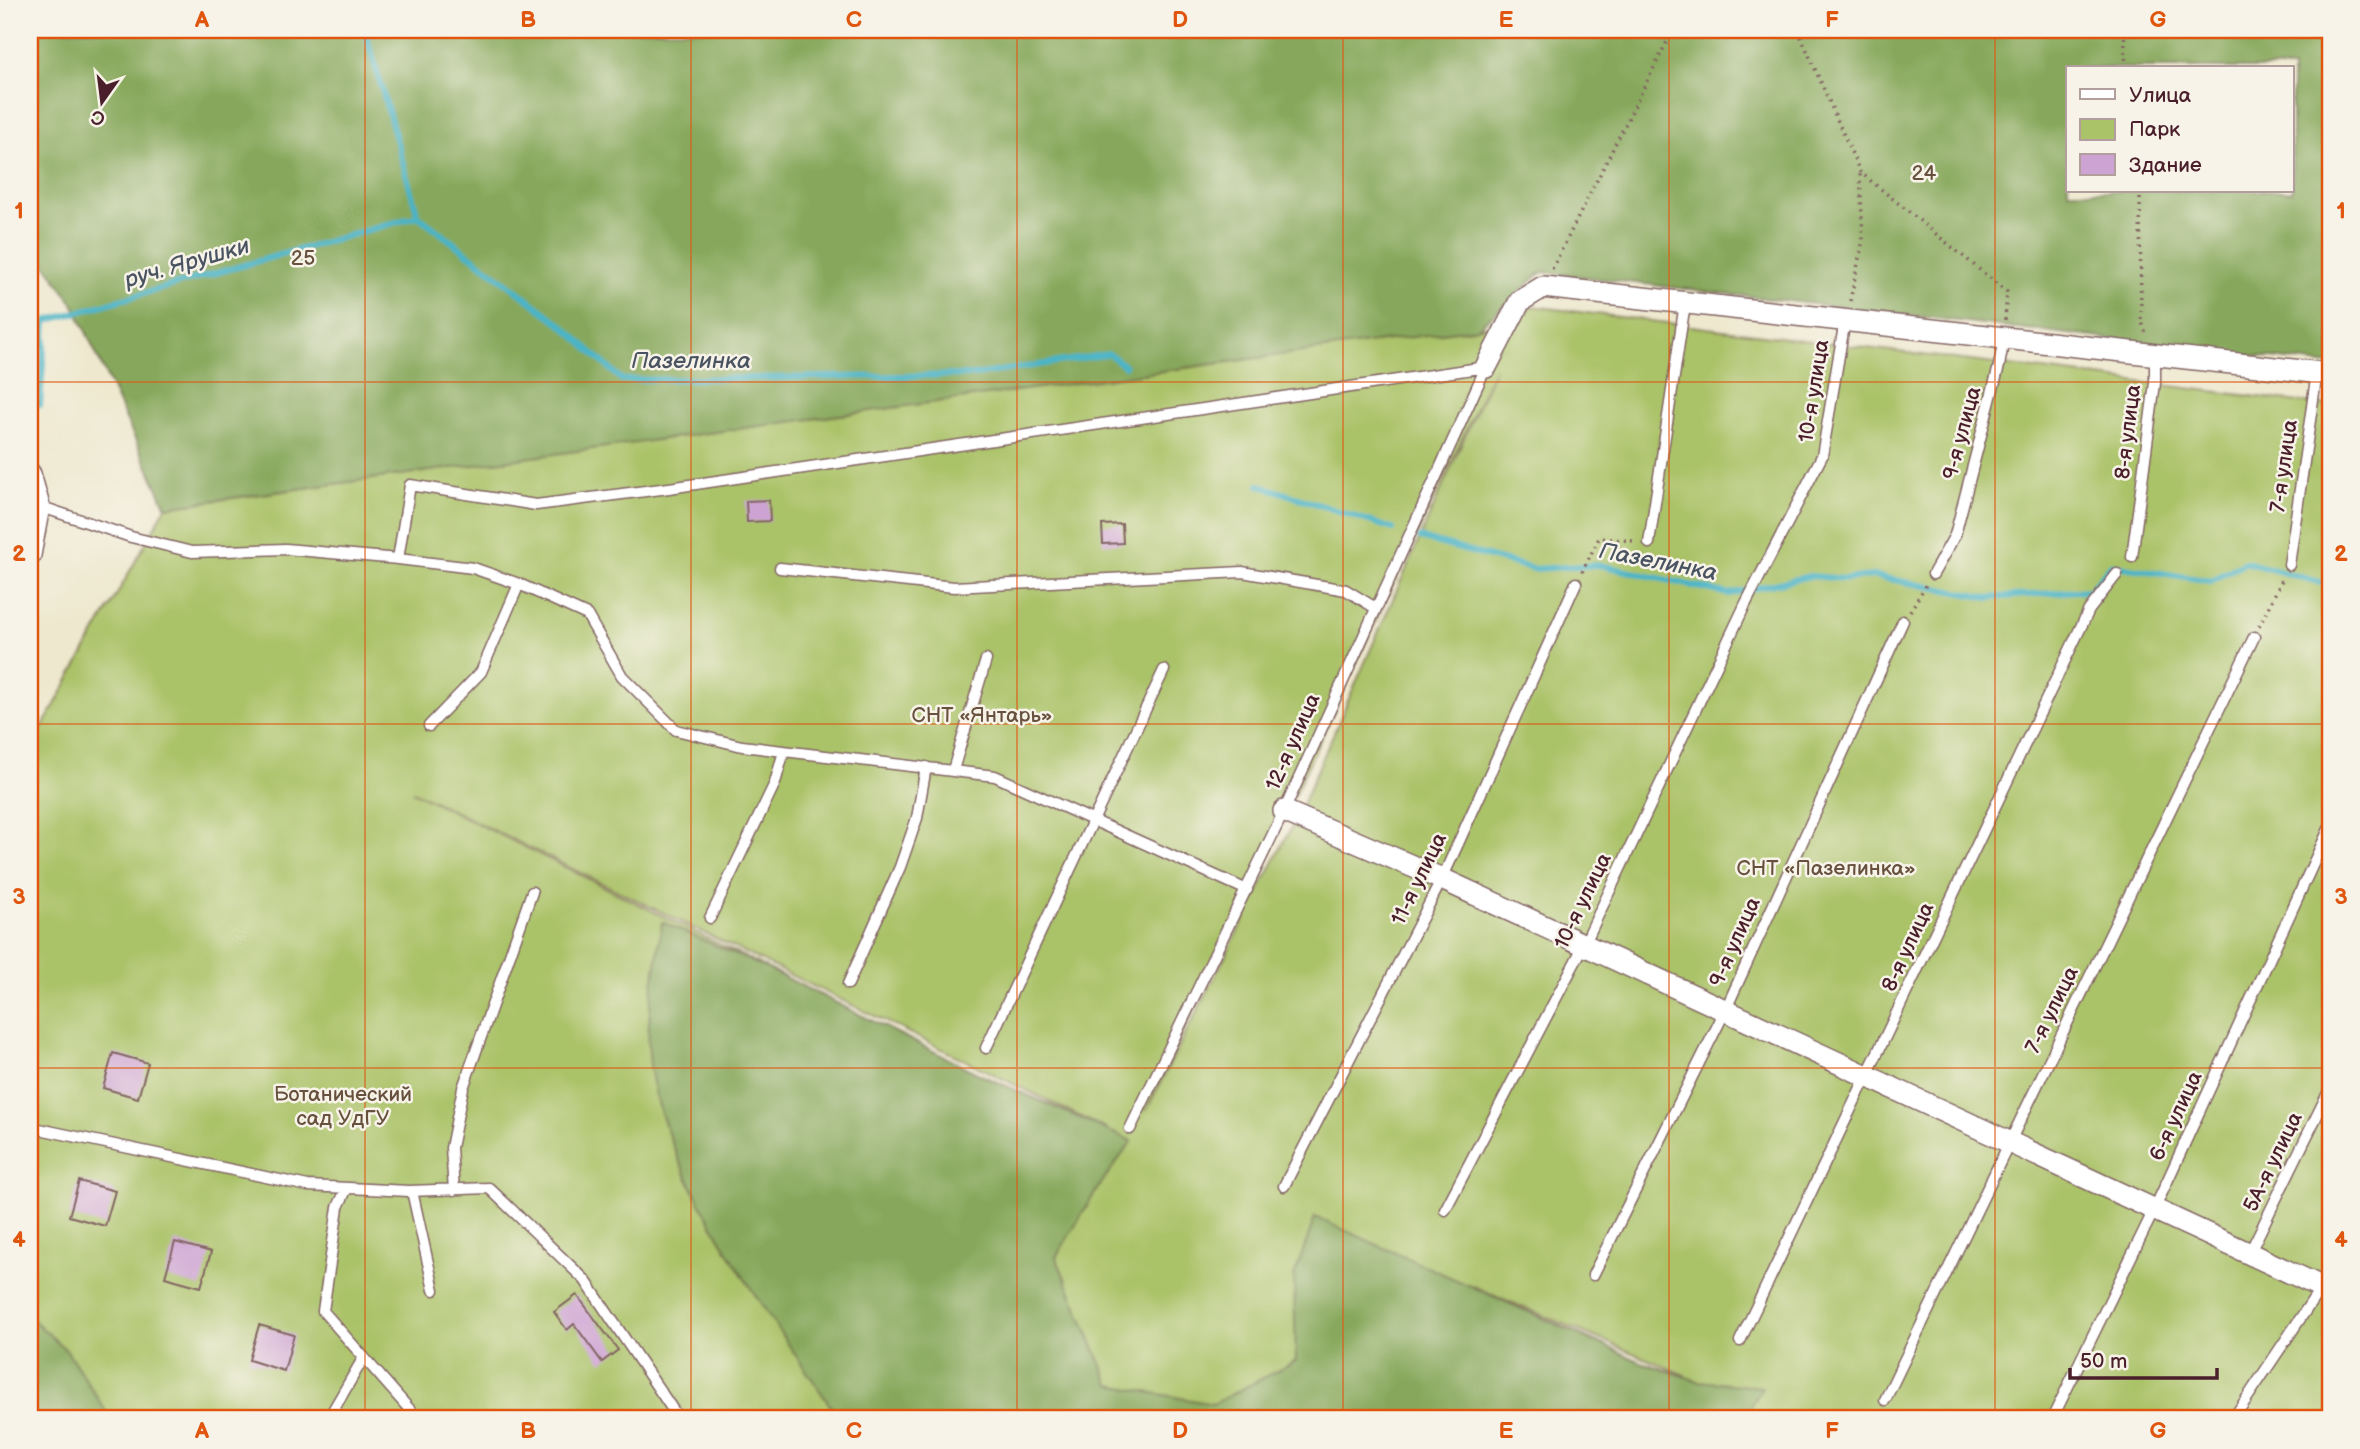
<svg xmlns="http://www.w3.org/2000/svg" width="2360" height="1449" font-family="'Balsamiq Sans',sans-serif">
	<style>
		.green { fill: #aac268; stroke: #7a704a; stroke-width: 2; fill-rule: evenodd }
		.forest { fill: #87a85c; stroke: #686444; stroke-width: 2; fill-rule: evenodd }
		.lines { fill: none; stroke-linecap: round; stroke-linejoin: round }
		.stream { stroke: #4ab4c7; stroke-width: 6 }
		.building { fill: #cda3d4 }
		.service-casing { stroke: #836564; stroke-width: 13 }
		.minor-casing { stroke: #836564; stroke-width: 24 }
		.path { stroke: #836564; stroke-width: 3.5; stroke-dasharray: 2 5; stroke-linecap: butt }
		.service { stroke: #fff; stroke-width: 10 }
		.minor { stroke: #fff; stroke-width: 21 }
		.grid { fill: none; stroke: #e0560e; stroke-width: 2; stroke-opacity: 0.55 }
		.labels { text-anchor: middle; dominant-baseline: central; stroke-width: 5; stroke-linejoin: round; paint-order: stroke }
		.park-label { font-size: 21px; fill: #67503d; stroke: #f7f3e8 }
		.street-label { font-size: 21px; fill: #4a1f2b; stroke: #f7f3e8 }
		.water-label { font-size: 23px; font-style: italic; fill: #4a5362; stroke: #f7f3e8 }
		.neatline { fill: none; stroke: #e0560e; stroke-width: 2.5 }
		.grid-label { font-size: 23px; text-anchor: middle; font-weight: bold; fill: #e0560e }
	</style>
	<rect width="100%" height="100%" fill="#f7f3e8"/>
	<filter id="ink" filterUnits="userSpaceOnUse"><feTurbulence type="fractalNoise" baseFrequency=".0143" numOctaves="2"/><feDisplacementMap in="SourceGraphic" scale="14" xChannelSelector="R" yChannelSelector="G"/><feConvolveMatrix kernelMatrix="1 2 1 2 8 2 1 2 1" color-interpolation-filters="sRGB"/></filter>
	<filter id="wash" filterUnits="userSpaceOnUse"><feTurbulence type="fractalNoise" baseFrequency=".00686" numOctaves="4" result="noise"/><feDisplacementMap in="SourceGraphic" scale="28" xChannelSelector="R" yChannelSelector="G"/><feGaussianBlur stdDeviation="1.57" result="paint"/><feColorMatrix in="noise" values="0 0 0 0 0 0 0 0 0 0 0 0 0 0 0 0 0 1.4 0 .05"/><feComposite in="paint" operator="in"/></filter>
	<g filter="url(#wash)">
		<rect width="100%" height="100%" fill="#eee8ce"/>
		<!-- green -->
		<path class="green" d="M1532 306 2330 406V1419H30V749L166 507 1517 322ZM1495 368 1297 816 1146 1111V1110ZM412 791H413L1108 1130 979 1074ZM1473 1286 1685 1375V1376L1641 1362Z"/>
		<!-- forest -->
		<path class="forest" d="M30 30H2330V365L1542 272 1478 328 166 507 74 305 30 242ZM2068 68H2292V191H2068Z
			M662 922 764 967 979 1074 1132 1141 1098 1188 1056 1257 1110 1385 1213 1404 1296 1361 1294 1277 1315 1217 1641 1362 1698 1381 1762 1387 1744 1419H839C775 1322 665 1180 650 1065 644 1019 657 968 662 922Z
			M30 1317 67 1351 111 1419H30Z"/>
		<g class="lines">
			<!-- stream -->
			<path class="stream" d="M365 30 418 216 562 325 622 380 975 375 1109 354 1125 366
				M40 405 46 321 418 216
				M1259 485 1393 529
				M1420 538 1534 569 1600 565 1729 594 1810 576 1847 579 1873 576 1989 598 2090 590 2111 565 2211 581 2245 562 2330 585"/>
		</g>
		<g id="blocks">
			<!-- building -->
			<path class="building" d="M769 500 770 521 747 522 746 501Z
				M1122 524 1123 543 1103 544 1102 525Z
				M113 1053 148 1063 138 1098 103 1088Z
				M79 1181 115 1191 105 1226 69 1216Z
				M175 1242 211 1252 201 1287 165 1277Z
				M577 1295 618 1350 602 1362 574 1324 567 1330 554 1312Z
				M259 1325 294 1335 284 1371 249 1360Z"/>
		</g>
	</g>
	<g filter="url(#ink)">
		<use href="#blocks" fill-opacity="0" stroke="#836564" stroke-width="2"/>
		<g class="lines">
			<!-- service casing -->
			<g class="service-casing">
				<path id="service" d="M39 506 131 537 192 552 286 549 398 559 410 485 536 505 669 488 1486 367
					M1649 543 1685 303
					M2132 557 2155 383V354
					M398 559 473 568 519 584 587 615 622 676 676 730 742 746 995 776 1247 890
					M2289 565 2317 372
					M780 568 954 587 1242 572 1346 590 1374 607
					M1933 574 1955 535 1999 366 2004 338
					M429 726 481 672 519 584
					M953 770 986 660
					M710 918 775 783 784 751
					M848 984 900 867 917 818 926 767
					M986 1048 1164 670
					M30 1127 308 1186 409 1191 489 1188 585 1280 679 1419
					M1130 1129 1284 811 1486 367
					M1284 1186 1442 879 1576 583
					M347 1188 338 1207 323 1311 418 1419
					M454 1190 451 1148 463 1088 532 892
					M412 1191 434 1290
					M1445 1210 1584 945 1746 603 1822 456 1845 320
					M2250 1252 2330 1089
					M1593 1275 1725 1011 1903 621
					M1740 1341 2089 610 2117 574
					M1885 1400 2254 637
					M328 1419 364 1357
					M2052 1419 2154 1210 2330 827
					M2233 1419 2330 1274"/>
			</g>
			<!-- minor casing -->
			<g class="minor-casing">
				<path id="minor" d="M1486 367 1520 301 1543 287 2330 374
					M30 474 39 506 30 555
					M1284 811 1442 879 2330 1291"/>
			</g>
			<!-- path -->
			<path class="path" d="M1798 30 1860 172 2007 292 2005 320
				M2124 30 2126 68
				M2140 191 2141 320 2146 333
				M1552 269 1673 30
				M1850 301 1863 240 1860 172
				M1582 572 1599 538 1634 541
				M1910 611 1926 585
				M2259 626 2284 576"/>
			<!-- service -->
			<use href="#service" class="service"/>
			<!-- minor -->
			<use href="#minor" class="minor"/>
		</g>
	</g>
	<!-- grid -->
	<path class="grid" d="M365 30V1419M691 30V1419M1017 30V1419M1343 30V1419M1669 30V1419M1995 30V1419M30 382H2330M30 724H2330M30 1068H2330"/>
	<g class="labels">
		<!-- park labels -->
		<g class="park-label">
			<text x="1924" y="173">24</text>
			<text x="303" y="258">25</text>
			<text x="982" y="715">СНТ «Янтарь»</text>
			<text x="1826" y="868">СНТ «Пазелинка»</text>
			<text x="343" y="1094">Ботанический<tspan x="343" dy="24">сад УдГУ</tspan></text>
		</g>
		<!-- street labels -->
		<g class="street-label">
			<text transform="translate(1814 391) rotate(-81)">10-я улица</text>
			<text transform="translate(2128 432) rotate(-83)">8-я улица</text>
			<text transform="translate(1962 433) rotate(-75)">9-я улица</text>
			<text transform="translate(2284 466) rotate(-82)">7-я улица</text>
			<text transform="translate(1293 742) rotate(-66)">12-я улица</text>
			<text transform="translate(1419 879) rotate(-64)">11-я улица</text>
			<text transform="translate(1583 901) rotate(-64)">10-я улица</text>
			<text transform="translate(1735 942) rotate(-66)">9-я улица</text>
			<text transform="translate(1908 947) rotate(-65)">8-я улица</text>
			<text transform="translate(2052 1010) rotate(-64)">7-я улица</text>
			<text transform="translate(2176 1116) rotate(-65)">6-я улица</text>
			<text transform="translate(2273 1162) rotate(-64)">5А-я улица</text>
		</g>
		<!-- water labels -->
		<g class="water-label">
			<text transform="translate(187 263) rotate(-16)">руч. Ярушки</text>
			<text x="691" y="361">Пазелинка</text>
			<text transform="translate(1658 562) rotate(11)">Пазелинка</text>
		</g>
	</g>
	<!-- margin -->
	<rect width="2360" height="1449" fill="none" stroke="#f7f3e8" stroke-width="77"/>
	<!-- legend -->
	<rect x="2066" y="66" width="228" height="126" fill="#f7f3e8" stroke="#b29e9c" stroke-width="2"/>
	<rect x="2080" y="89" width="35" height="10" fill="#ffffff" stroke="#b29e9c" stroke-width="2"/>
	<text x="2129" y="102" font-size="21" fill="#4a1f2b">Улица</text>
	<rect x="2080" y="119" width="35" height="21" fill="#aac268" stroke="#b29e9c" stroke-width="2"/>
	<text x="2129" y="136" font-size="21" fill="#4a1f2b">Парк</text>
	<rect x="2080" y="154" width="35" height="21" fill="#cda3d4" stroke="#b29e9c" stroke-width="2"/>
	<text x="2129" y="172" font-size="21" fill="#4a1f2b">Здание</text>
	<!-- north arrow -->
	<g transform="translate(102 102) rotate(194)" stroke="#f7f3e8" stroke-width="5" paint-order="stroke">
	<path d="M0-5L12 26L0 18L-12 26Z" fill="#4a1f2b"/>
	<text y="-10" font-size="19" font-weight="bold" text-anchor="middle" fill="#4a1f2b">С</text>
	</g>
	<!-- scale -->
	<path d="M2070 1368v10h147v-10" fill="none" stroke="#4a1f2b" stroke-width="3.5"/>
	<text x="2080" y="1368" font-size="21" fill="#4a1f2b" stroke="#f7f3e8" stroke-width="5" paint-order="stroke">50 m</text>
	<rect x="38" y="38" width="2284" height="1372" class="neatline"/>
	<g class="grid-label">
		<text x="202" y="27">A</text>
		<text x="528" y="27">B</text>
		<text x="854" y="27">C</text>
		<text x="1180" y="27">D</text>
		<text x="1506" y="27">E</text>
		<text x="1832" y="27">F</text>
		<text x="2158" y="27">G</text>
		<text x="19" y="218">1</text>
		<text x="2341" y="218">1</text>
		<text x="19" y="561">2</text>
		<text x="2341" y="561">2</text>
		<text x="19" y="904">3</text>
		<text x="2341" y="904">3</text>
		<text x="19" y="1247">4</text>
		<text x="2341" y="1247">4</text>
		<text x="202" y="1438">A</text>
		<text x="528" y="1438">B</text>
		<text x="854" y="1438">C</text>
		<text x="1180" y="1438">D</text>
		<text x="1506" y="1438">E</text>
		<text x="1832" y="1438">F</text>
		<text x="2158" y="1438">G</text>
	</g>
</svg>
